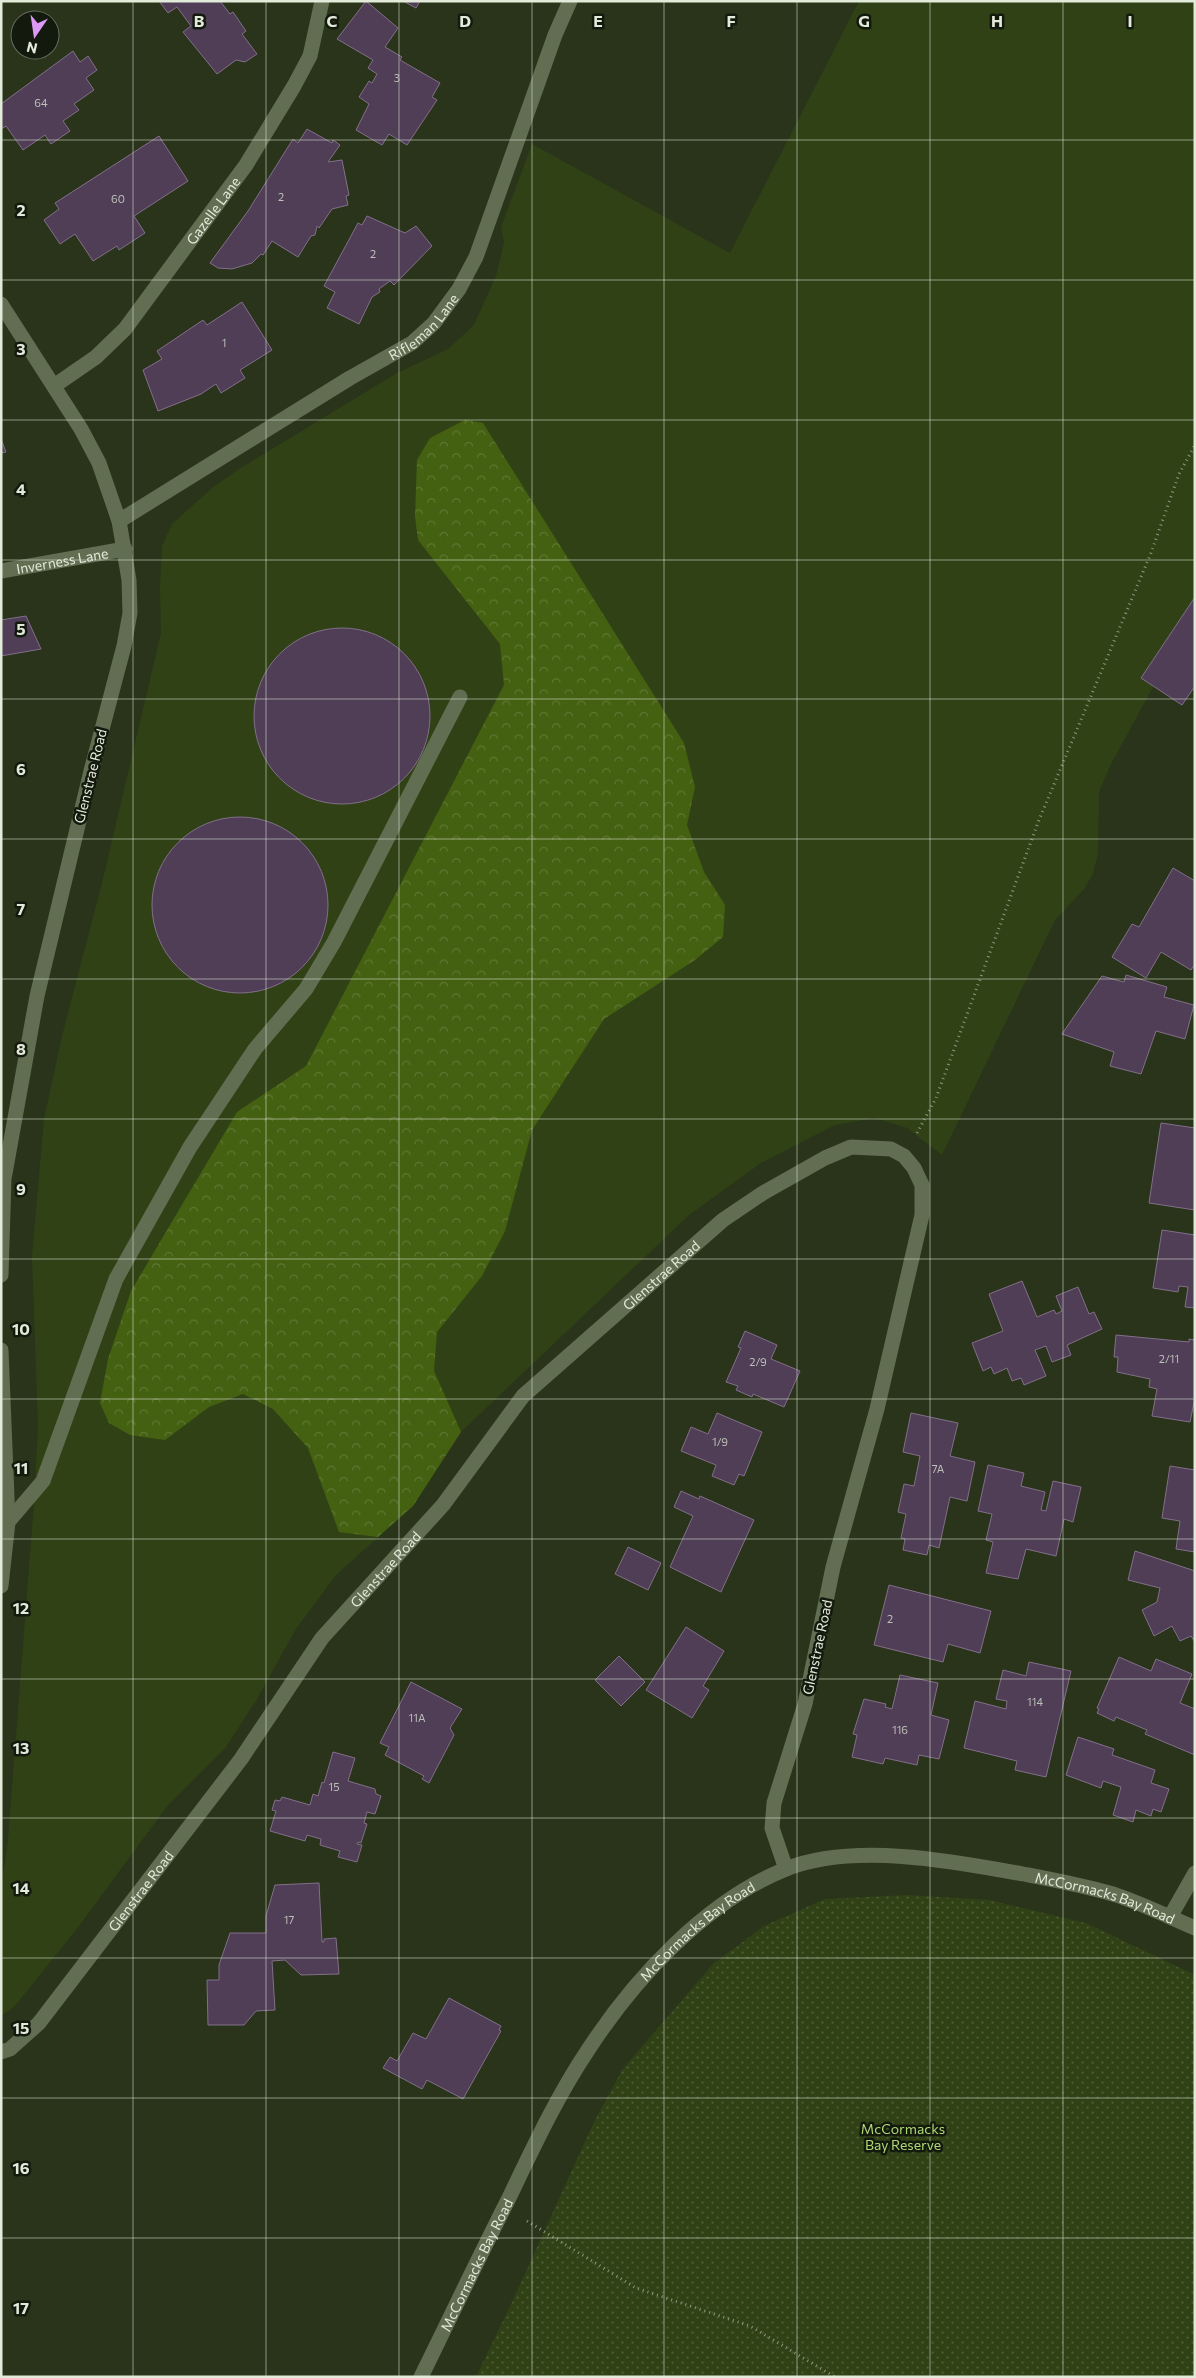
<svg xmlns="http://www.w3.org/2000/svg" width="1196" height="2378" font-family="Commissioner,sans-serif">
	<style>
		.green { fill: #304215 }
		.forest { fill: url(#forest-crowns) }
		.park { fill: url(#park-dots) }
		.building { fill: #4f3e56; stroke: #826f8a }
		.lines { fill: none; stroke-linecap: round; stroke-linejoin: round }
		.path { stroke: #8e9782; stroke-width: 3; stroke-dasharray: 1 4; stroke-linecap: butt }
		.lane { stroke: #616e52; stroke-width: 15 }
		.street { stroke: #616e52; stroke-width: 15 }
		.secondary { stroke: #616e52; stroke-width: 15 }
		.grid { fill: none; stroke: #e2eada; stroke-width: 1; stroke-opacity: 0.55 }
		.labels { text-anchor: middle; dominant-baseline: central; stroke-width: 5; stroke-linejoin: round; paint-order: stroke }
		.number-label { font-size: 11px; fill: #bdbfb9 }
		.street-label { font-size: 14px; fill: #e2eada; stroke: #14190e }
		.park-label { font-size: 14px; fill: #add872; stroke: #14190e }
		.grid-label { font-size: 16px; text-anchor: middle; font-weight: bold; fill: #e2eada; stroke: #14190e; stroke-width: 5; stroke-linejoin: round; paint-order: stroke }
	</style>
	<defs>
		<pattern id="forest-crowns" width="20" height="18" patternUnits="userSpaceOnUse" patternTransform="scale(1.25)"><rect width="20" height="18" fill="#446011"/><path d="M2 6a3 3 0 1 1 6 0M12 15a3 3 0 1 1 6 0" fill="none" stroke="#5f7733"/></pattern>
		<pattern id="park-dots" width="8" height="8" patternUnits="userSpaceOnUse" patternTransform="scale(1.25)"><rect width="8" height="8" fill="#304215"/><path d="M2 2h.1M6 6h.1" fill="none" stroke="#4e5d36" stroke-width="1.8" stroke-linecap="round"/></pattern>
	</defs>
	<rect width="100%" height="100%" fill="#29341a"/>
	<!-- green -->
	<path class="green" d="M859 1H1195V629L1176 645 1110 766 1099 792 1098 853 1093 874 1084 889 1055 920 942 1155 907 1128 875 1118 835 1125 761 1163 689 1215 461 1432 413 1506 336 1575 296 1629 257 1699 226 1747 168 1805 79 1926 14 2007 1 2016V1891L8 1840 34 1503 38 1425 32 1256 44 1119 62 1036 102 883 161 633 160 589 162 546 172 524 212 488 239 469 397 373 448 349 474 325 496 276 504 243 501 227 532 144 730 253Z"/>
	<!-- forest -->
	<path class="forest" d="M465 420 483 423 684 743 695 787 687 825 704 872 725 905 723 937 695 960 604 1019 532 1130 505 1231 482 1276 437 1332 434 1371 461 1432 413 1506 378 1537 339 1532 308 1448 273 1409 243 1394 209 1407 165 1440 130 1435 109 1423 100 1403 108 1359 131 1291 237 1112 306 1066 504 685 500 644 418 540 415 517 417 460 430 438Z"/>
	<!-- park -->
	<path class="park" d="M907 1895 989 1900 1086 1923 1195 1975V2377H476L513 2300 594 2122 622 2070 713 1964 764 1926 825 1899Z"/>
	<!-- building -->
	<path class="building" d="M159 1H220L230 14 233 12 246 31 242 34 257 54 245 62 236 60 217 74 183 32 191 26 177 7 168 13Z
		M366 1 398 28 385 47 402 57 400 60 440 83 432 97 437 100 407 145 389 134 382 145 356 130 369 104 359 97 369 81 372 83 377 74 368 68 373 60 337 39Z
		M403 1H420L416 8Z
		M73 51 80 62 88 56 97 70 86 78 94 90 74 104 79 110 63 121 70 131 51 144 45 135 23 150 6 126 1 129V104Z
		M307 129 332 143 333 140 340 145 328 162 342 160 349 195 346 196 348 205 332 209 319 228 317 226 315 235 311 236 298 257 272 241 263 255 261 254 252 263 232 269 218 268 210 263 248 211 293 139 298 143Z
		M159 136 188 181 134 216 145 233 119 250 117 246 93 261 75 234 60 244 44 220 59 209 55 203Z
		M367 216 405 233 416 226 432 246 394 285 390 281 379 289 380 292 372 297 359 324 327 308 335 292 324 286 358 223 362 225Z
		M242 302 272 350 240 370 245 378 221 393 216 384 201 394 158 411 143 370 162 359 157 351 203 320 207 325Z
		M1 439 6 452 1 453Z
		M1195 597V686L1182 705 1141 678Z
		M26 616 41 649 1 656V620Z
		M254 716a88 88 0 1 1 176 0a88 88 0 1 1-176 0Z
		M152 905a88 88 0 1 1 176 0a88 88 0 1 1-176 0Z
		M1173 868 1195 881V964L1191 970 1161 952 1146 978 1112 957 1132 924 1139 927Z
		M1126 975 1167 987 1164 997 1194 1005 1185 1039 1156 1031 1141 1074 1110 1066 1114 1052 1062 1034 1102 976 1124 982Z
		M1161 1123 1195 1128V1210L1149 1203Z
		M1162 1230 1195 1235V1308L1185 1307 1188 1287 1179 1286 1178 1292 1153 1288Z
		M1022 1281 1037 1317 1054 1310 1056 1314 1062 1311 1056 1296 1078 1287 1089 1314 1094 1312 1102 1329 1067 1345 1071 1355 1052 1362 1046 1346 1035 1350 1046 1376 1024 1385 1021 1378 1012 1381 1007 1368 994 1374 991 1367 983 1371 972 1343 1003 1331 989 1294Z
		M745 1331 777 1345 771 1359 800 1371 784 1407 753 1394 752 1397 736 1390 738 1386 726 1382 741 1348 738 1347Z
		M1116 1335 1189 1342V1339L1195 1340V1398L1190 1422 1152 1416 1157 1389 1149 1387 1150 1379 1117 1372 1118 1357H1114Z
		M717 1413 762 1432 744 1476 739 1474 734 1485 712 1476 716 1465 681 1451 691 1427 708 1434Z
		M911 1413 958 1423 950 1456 975 1462 967 1501 950 1497 939 1548 929 1545 927 1555 903 1550 905 1539 901 1538 906 1514 898 1512 904 1484 914 1486 920 1456 903 1452Z
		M988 1465 1024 1473 1021 1486 1045 1492 1041 1510 1046 1511 1053 1481 1081 1487 1073 1522 1064 1519 1056 1556 1026 1549 1018 1579 986 1573 993 1542 986 1540 992 1514 978 1511Z
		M1170 1466 1195 1470V1552L1176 1549 1180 1521 1162 1518Z
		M681 1491 699 1499 700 1496 754 1520 721 1592 670 1567 693 1516 674 1507Z
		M628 1547 661 1563 648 1590 615 1574Z
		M1135 1551 1195 1571V1642L1191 1636 1180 1641 1172 1626 1154 1636 1142 1610 1157 1602 1160 1588 1128 1580Z
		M889 1585 991 1611 980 1653 948 1644 943 1662 874 1645Z
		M686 1627 724 1651 703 1686 709 1690 692 1718 646 1690Z
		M619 1656 645 1682 621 1706 595 1680Z
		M1119 1657 1151 1671 1156 1659 1192 1674 1180 1703 1195 1709V1755L1145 1734 1147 1730 1116 1717 1114 1721 1097 1713 1099 1709 1097 1708Z
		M1029 1662 1071 1671 1046 1777 1015 1770 1017 1761 964 1748 975 1701 1006 1709 1007 1701 996 1699 1003 1670 1026 1676Z
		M900 1675 938 1683 931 1715 949 1720 939 1759 919 1755 917 1765 885 1758 883 1764 852 1757 857 1735 853 1734 864 1699 886 1704 885 1707 892 1709Z
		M411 1682 462 1709 450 1728 454 1735 429 1783 422 1779 424 1776 385 1755 389 1747 380 1743Z
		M1078 1737 1114 1749 1112 1755 1155 1770 1151 1783 1169 1789 1161 1812 1153 1809 1151 1816 1136 1810 1133 1822 1113 1815 1121 1787 1103 1781 1101 1788 1066 1775Z
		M333 1752 355 1758 348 1781 375 1789 376 1794 381 1796 375 1814 367 1812 364 1823 367 1824 361 1843 358 1842 357 1844 362 1845 357 1862 338 1857 340 1851 320 1845 321 1839 307 1835 305 1841 270 1831 276 1811 272 1810 275 1800 280 1801 282 1797 310 1805 313 1794 318 1796 322 1782 324 1783Z
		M319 1883 322 1942H324V1939L336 1938 339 1974 301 1975 285 1960 272 1961 275 2010 256 2011 244 2025H208L207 1980H219V1965L230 1933H266V1916L275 1885Z
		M449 1998 501 2026 499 2030 501 2031 463 2099 427 2080 422 2089 383 2068 390 2057 397 2061 413 2033 426 2039Z"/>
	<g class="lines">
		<!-- path -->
		<path class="path" d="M917 1133 936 1098 1039 820 1151 553 1179 474 1195 445
			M527 2221 636 2288 750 2326 835 2377"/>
		<!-- lane -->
		<g class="lane">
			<path id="s1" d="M54 386 96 357 125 329 246 165 294 86 310 56 322 1"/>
			<path id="s2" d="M119 521 350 378 412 343 434 323 459 289 476 257 555 35 570 1"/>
			<path id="s3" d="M1 571 125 549"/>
			<path d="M8 1522 43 1481 116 1279 190 1147 255 1049 306 989 334 942 460 697"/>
		</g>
		<!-- street -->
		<g class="street">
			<path d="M1 304 81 429 99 463 119 521 129 580 130 613 124 646 91 771 37 996 4 1179 1 1275"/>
			<path d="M1 1350 8 1522 1 1586"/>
			<path d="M1170 1917 1195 1873"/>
			<path id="s4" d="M1 2052 10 2049 39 2023 241 1759 322 1638 443 1505 523 1396 723 1220 763 1193 825 1158 851 1147 891 1149 904 1156 914 1168 922 1185V1215L877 1409 833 1567 805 1704 774 1803 772 1828 786 1869"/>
		</g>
		<!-- secondary -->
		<path class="secondary" id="s5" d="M421 2377C450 2318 478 2259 508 2200 532 2150 557 2096 588 2050 634 1979 706 1901 786 1869 853 1842 953 1861 1023 1874 1054 1880 1086 1886 1116 1895 1143 1904 1169 1917 1195 1928"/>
	</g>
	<!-- grid -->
	<path class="grid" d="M133 1V2377M266 1V2377M399 1V2377M532 1V2377M664 1V2377M797 1V2377M930 1V2377M1063 1V2377M1 140H1195M1 280H1195M1 420H1195M1 560H1195M1 699H1195M1 839H1195M1 979H1195M1 1119H1195M1 1259H1195M1 1399H1195M1 1539H1195M1 1679H1195M1 1818H1195M1 1958H1195M1 2098H1195M1 2238H1195"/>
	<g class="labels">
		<!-- number labels -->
		<g class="number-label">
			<text x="397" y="77">3</text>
			<text x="41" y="102">64</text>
			<text x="281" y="196">2</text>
			<text x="118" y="198">60</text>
			<text x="373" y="253">2</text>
			<text x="224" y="342">1</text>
			<text x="1169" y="1358">2/11</text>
			<text x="758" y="1361">2/9</text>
			<text x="720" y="1441">1/9</text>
			<text x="938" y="1468">7A</text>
			<text x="890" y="1618">2</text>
			<text x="1035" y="1701">114</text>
			<text x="417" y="1717">11A</text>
			<text x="900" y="1729">116</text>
			<text x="334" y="1786">15</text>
			<text x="289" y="1919">17</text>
		</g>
		<!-- street labels -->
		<g class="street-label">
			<text stroke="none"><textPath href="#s1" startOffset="239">Gazelle Lane</textPath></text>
			<text stroke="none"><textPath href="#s2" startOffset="362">Rifleman Lane</textPath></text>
			<text stroke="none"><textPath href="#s3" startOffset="62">Inverness Lane</textPath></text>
			<text transform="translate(90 776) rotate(-76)">Glenstrae Road</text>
			<text stroke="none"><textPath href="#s4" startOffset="1025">Glenstrae Road</textPath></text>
			<text stroke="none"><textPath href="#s4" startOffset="620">Glenstrae Road</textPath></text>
			<text transform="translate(817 1647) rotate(-78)">Glenstrae Road</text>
			<text stroke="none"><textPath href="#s4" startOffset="215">Glenstrae Road</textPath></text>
			<text stroke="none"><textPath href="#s5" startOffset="965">McCormacks Bay Road</textPath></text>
			<text stroke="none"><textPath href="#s5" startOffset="530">McCormacks Bay Road</textPath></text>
			<text stroke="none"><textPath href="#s5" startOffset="125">McCormacks Bay Road</textPath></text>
		</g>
		<!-- park labels -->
		<g class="park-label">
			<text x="903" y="2128">McCormacks<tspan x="903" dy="16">Bay Reserve</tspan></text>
		</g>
	</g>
	<g class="grid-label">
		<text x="199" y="27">B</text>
		<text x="332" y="27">C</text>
		<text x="465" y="27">D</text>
		<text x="598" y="27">E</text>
		<text x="731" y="27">F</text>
		<text x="864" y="27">G</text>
		<text x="997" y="27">H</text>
		<text x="1130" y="27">I</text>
		<text x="21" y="216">2</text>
		<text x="21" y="355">3</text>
		<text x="21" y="495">4</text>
		<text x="21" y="635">5</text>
		<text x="21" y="775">6</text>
		<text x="21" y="915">7</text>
		<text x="21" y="1055">8</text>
		<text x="21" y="1195">9</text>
		<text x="21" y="1335">10</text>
		<text x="21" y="1474">11</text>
		<text x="21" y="1614">12</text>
		<text x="21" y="1754">13</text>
		<text x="21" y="1894">14</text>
		<text x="21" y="2034">15</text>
		<text x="21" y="2174">16</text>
		<text x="21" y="2314">17</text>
	</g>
	<!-- border -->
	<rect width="1196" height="2378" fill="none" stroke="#e2eada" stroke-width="5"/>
	<!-- north arrow -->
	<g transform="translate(35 35) rotate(193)"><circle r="24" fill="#14190e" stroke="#666d60"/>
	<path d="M0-4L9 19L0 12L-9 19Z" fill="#db99f5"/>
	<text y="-8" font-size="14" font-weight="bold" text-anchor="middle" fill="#e2eada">N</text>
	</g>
</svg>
